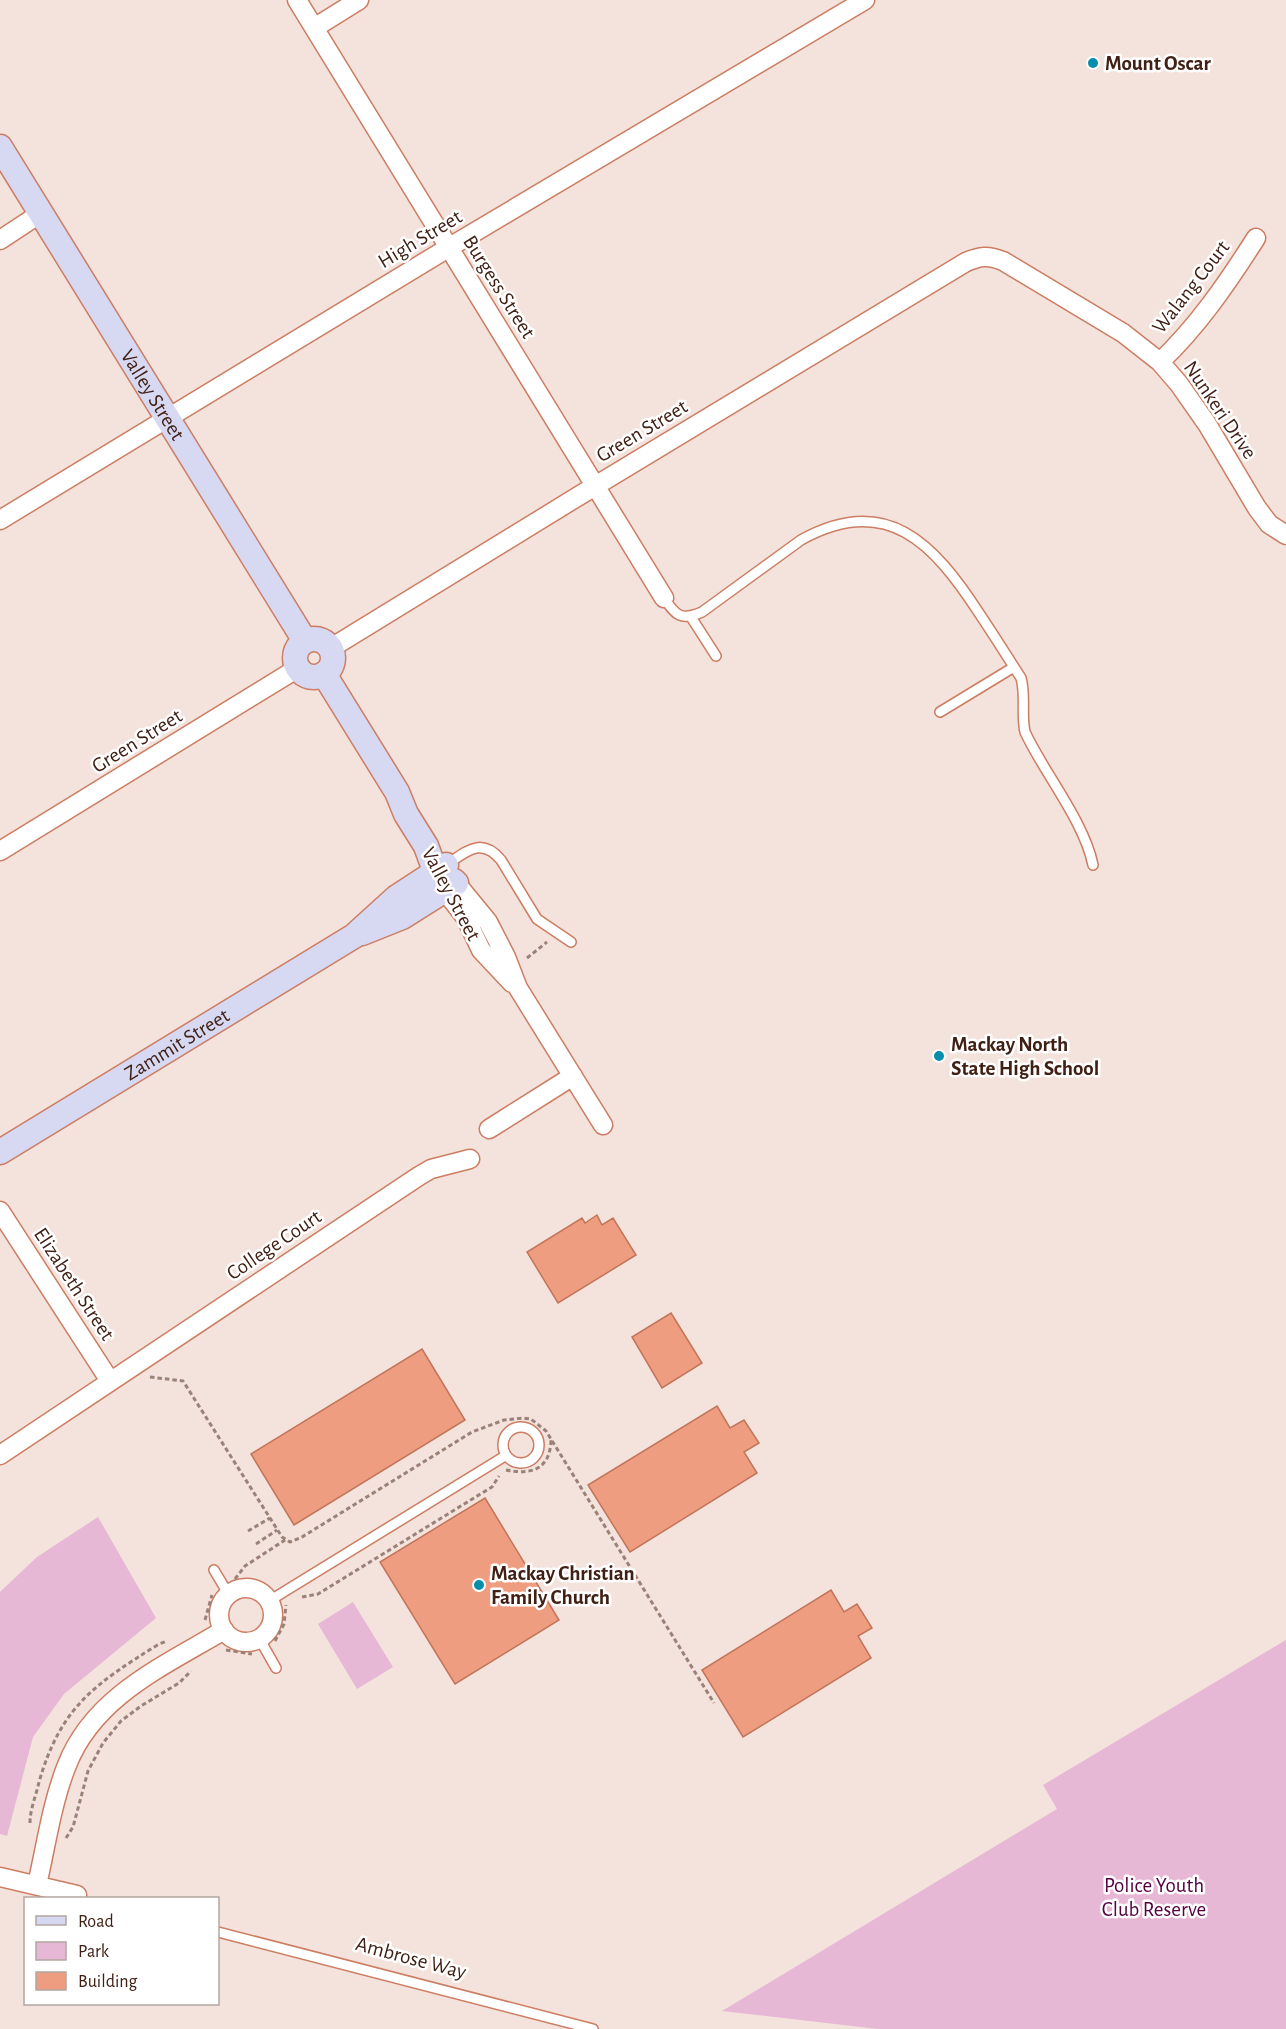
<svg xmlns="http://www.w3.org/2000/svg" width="1286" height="2029" font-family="'Alegreya Sans',sans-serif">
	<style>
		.green { fill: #e6b8d5 }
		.building { fill: #ef9d81; stroke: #c27559; stroke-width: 1.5 }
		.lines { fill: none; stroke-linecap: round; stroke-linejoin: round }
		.lane-casing { stroke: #cc7d62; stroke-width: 12 }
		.street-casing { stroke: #cc7d62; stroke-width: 21 }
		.secondary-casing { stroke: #cc7d62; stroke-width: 27 }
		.path { stroke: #9b8279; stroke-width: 3; stroke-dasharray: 4.5 3; stroke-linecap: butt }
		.lane { stroke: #fff; stroke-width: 9 }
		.street { stroke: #fff; stroke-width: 18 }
		.secondary { stroke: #d7d8f2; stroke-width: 24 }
		.poi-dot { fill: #058eac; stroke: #fff; stroke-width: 2 }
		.labels { text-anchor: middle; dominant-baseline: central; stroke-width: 5; stroke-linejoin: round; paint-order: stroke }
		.poi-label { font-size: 21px; font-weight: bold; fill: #402015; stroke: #fff; text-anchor: start }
		.street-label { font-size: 21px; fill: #402015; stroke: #fff }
		.park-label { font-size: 21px; fill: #540142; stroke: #fff }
	</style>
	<rect width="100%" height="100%" fill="#f4e2dc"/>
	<!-- green -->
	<path class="green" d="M98 1517 156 1618 64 1694 33 1737 7 1836 0 1834V1592L37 1557Z
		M353 1602 393 1667 357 1689 318 1624Z
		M1286 1640V2029H878L722 2011 1057 1809 1043 1785Z"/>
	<!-- building -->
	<path class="building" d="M597 1215 602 1225 613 1218 636 1255 558 1303 527 1252 582 1218 585 1223Z
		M671 1313 702 1363 662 1388 632 1337Z
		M422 1349 465 1420 294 1525 251 1454Z
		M717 1406 730 1428 744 1420 759 1443 744 1452 757 1473 630 1552 588 1485Z
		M485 1498 559 1620 455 1684 380 1562Z
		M831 1590 844 1612 857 1604 872 1628 858 1636 871 1658 743 1737 702 1670Z"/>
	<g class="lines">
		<!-- lane casing -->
		<g class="lane-casing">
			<path id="lane" d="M664 598C676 616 681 621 702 612L801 540C887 492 934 544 979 613 993 634 1007 656 1021 678 1026 696 1021 714 1025 732 1044 773 1084 821 1093 865
				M691 617 716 656
				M940 712 1014 667
				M446 865C466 852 481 836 501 860L537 919 571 942
				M503 1445a18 18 0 1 1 36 0a18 18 0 1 1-36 0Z
				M214 1570 229 1595
				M269 1601 505 1456
				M259 1638 276 1668
				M218 1932 593 2029"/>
		</g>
		<!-- street casing -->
		<g class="street-casing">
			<path id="street" d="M297 0 664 598
				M314 28 359 0
				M0 240 41 213
				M1160 362C1198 326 1228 282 1256 238
				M0 520 448 248 865 0
				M331 648 577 497 966 262C980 256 988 255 1003 261L1123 333 1160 362 1179 384 1207 424 1257 508 1269 524 1286 535
				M0 851 298 668
				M456 883 488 922 506 957 518 988 603 1125
				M444 890 466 918 481 950 512 983
				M489 1129 573 1076
				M0 1211 110 1381
				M0 1455 419 1176 431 1169 470 1159
				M219 1615a27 27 0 1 1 54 0a27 27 0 1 1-54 0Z
				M0 1877 77 1895
				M37 1885C46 1846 52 1802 67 1765 94 1696 164 1666 224 1630"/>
		</g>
		<!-- secondary casing -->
		<g class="secondary-casing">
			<g id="secondary">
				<path id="s1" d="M0 147 305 641"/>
				<circle cx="314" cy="658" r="19"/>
				<path d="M324 674 397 792 406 814 426 846 437 876 444 890"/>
				<path d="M362 933 402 917 456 883 454 881"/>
				<path id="s2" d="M0 1152 354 936 397 897 446 865"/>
			</g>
		</g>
		<!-- path -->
		<path class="path" d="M527 958 547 942
			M150 1377 183 1381 282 1537 290 1542 302 1537 472 1432 504 1420 523 1418 531 1419 546 1431 714 1703
			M506 1470C531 1475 550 1470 551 1440
			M248 1531 270 1518
			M256 1544 277 1530
			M235 1579 245 1566 285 1540
			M302 1597 318 1594 482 1493 492 1487 499 1476
			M205 1620 212 1595
			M275 1641 284 1624 286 1605
			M226 1650 252 1654
			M30 1823C30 1809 36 1796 39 1782 61 1706 95 1684 159 1644L167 1641
			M66 1838 73 1827 88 1771 103 1743 121 1721 141 1706 179 1683 191 1671"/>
		<!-- lane -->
		<use href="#lane" class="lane"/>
		<!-- street -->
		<use href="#street" class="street"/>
		<!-- secondary -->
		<use href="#secondary" class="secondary"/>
	</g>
	<!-- markers -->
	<g class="poi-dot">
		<circle cx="1093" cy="63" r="6"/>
		<circle cx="939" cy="1056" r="6"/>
		<circle cx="479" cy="1585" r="6"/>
	</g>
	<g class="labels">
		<!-- poi labels -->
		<g class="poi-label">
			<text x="1105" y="63">Mount Oscar</text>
			<text x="951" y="1044">Mackay North<tspan x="951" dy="24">State High School</tspan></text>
			<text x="491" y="1573">Mackay Christian<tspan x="491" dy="24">Family Church</tspan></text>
		</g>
		<!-- street labels -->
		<g class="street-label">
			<text transform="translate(420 239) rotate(-31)">High Street</text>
			<text transform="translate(499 287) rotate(58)">Burgess Street</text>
			<text transform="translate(1191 287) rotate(-52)">Walang Court</text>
			<text stroke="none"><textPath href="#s1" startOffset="291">Valley Street</textPath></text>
			<text transform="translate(1220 410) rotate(56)">Nunkeri Drive</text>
			<text transform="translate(642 431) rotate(-31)">Green Street</text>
			<text transform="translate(137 741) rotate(-32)">Green Street</text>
			<text transform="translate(451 894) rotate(62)">Valley Street</text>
			<text stroke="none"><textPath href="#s2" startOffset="207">Zammit Street</textPath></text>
			<text transform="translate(274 1245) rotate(-34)">College Court</text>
			<text transform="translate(74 1284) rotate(57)">Elizabeth Street</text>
			<text transform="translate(411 1958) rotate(15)">Ambrose Way</text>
		</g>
		<!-- park labels -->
		<g class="park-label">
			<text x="1154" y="1885">Police Youth<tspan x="1154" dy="24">Club Reserve</tspan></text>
		</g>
	</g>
	<!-- legend -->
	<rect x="24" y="1897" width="195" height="108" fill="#ffffff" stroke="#b3a6a1" stroke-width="1.5"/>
	<rect x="36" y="1916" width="30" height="9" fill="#d7d8f2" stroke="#b3a6a1" stroke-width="1.5"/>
	<text x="78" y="1927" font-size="18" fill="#402015">Road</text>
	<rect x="36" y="1942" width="30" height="18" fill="#e6b8d5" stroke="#b3a6a1" stroke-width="1.5"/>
	<text x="78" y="1957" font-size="18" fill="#402015">Park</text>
	<rect x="36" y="1972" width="30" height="18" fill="#ef9d81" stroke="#b3a6a1" stroke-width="1.5"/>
	<text x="78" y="1987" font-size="18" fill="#402015">Building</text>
</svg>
